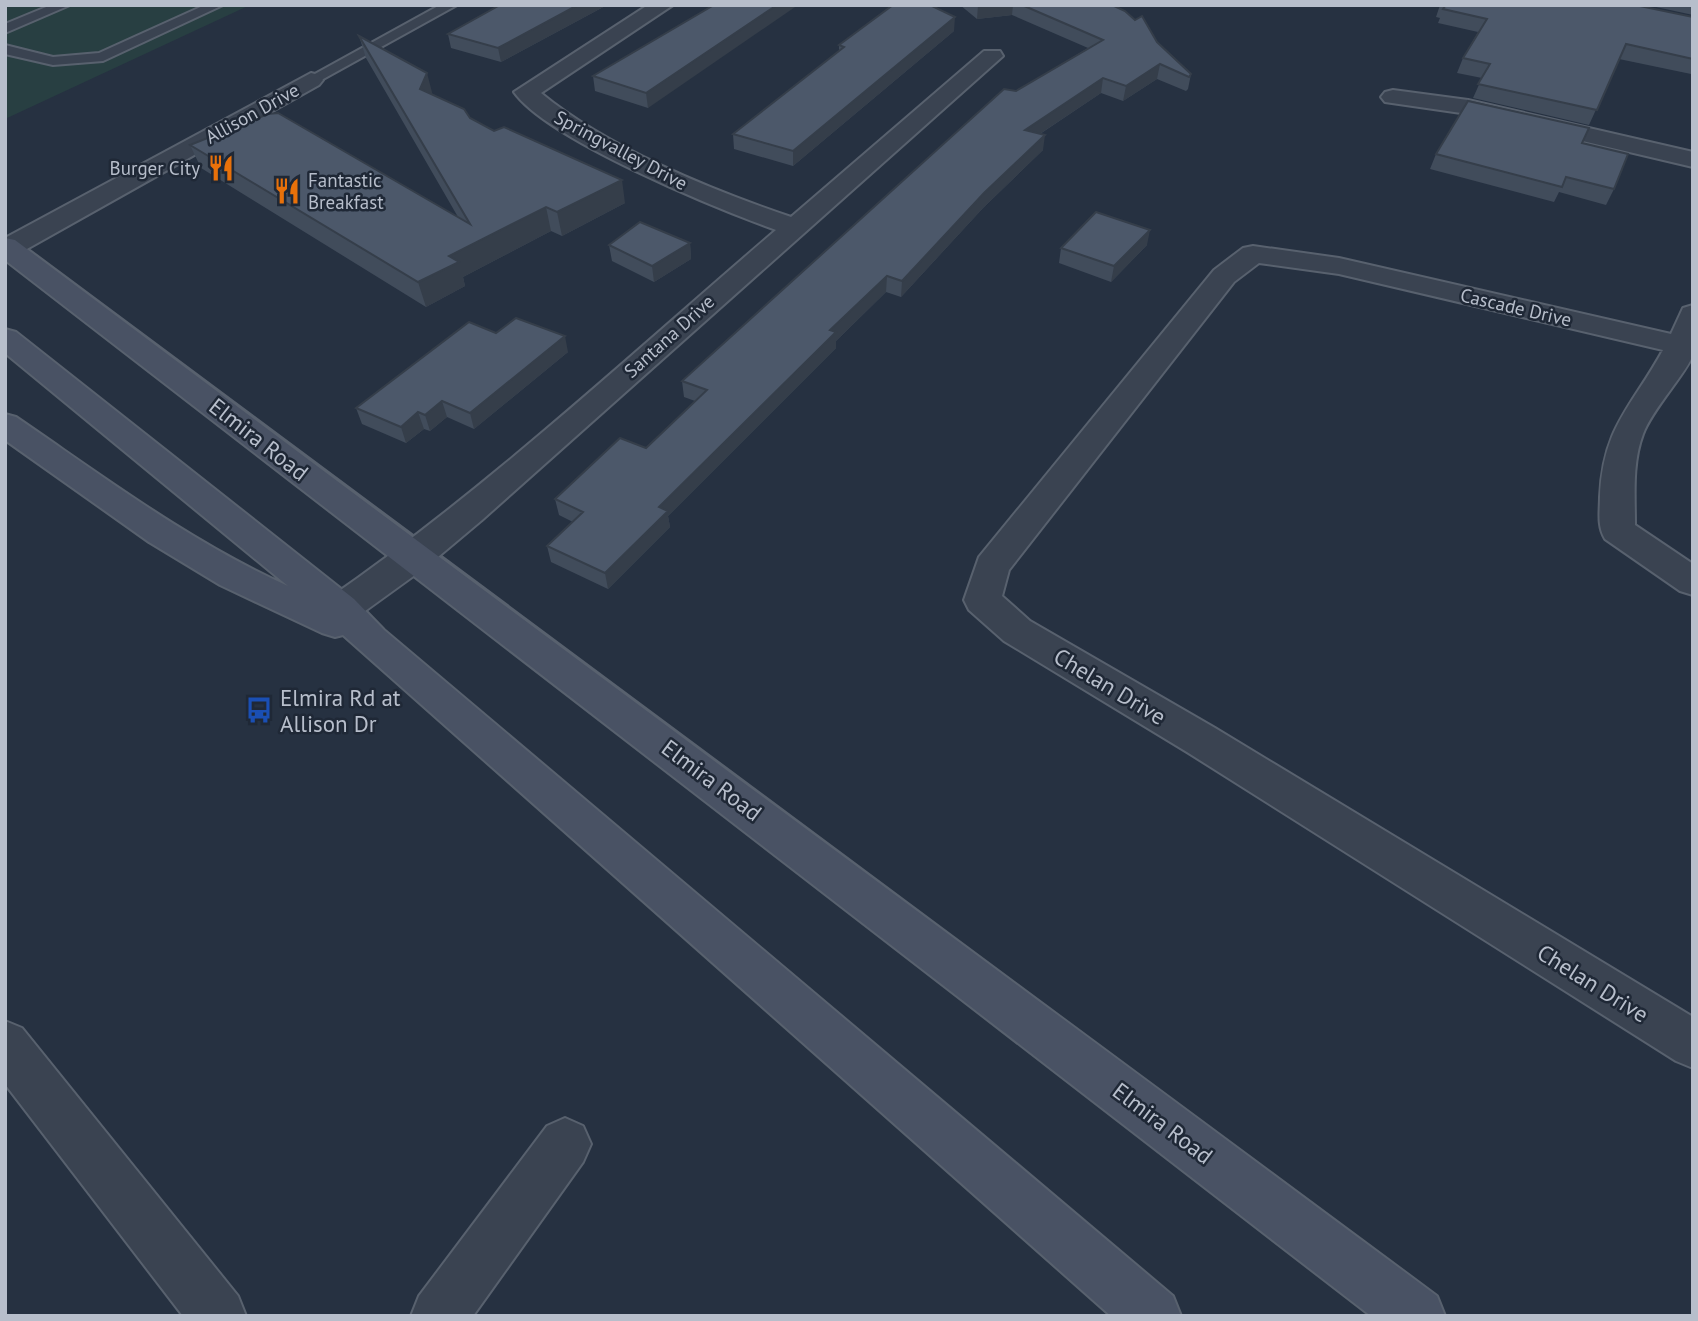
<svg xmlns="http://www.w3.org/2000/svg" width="1698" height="1321" font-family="'PT Sans',sans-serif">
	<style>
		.green { fill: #283f42 }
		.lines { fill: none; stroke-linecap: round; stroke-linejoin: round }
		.lane-casing { stroke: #58616e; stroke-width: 4 }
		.street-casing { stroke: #58616e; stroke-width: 4 }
		.secondary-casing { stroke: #58616e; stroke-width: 4 }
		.lane { fill: #3a4351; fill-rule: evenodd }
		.street { fill: #3a4351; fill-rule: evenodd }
		.secondary { fill: #495264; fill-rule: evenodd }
		.wall { fill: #414c5b }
		.shaded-wall { fill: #353e4a }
		.building { fill: #4c586a; stroke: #353e4a; stroke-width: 2 }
		.labels { text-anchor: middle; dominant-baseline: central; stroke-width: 5; stroke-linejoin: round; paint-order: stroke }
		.far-street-label { font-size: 19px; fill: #b7becb; stroke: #1f2836 }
		.far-poi-label { font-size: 19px; fill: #b7becb; stroke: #1f2836; text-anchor: end }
		.street-label { font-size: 23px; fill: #b7becb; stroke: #1f2836 }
		.poi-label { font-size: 23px; fill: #b7becb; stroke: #1f2836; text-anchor: start }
	</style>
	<rect width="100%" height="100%" fill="#263141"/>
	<!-- green -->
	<path class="green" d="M5 5H250L5 119Z"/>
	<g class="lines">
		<!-- lane casing -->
		<g class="lane-casing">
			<path id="lane" d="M51 5H70L5 33V24Z
				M205 5H223L103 61 53 65 5 54V45L53 57 99 53Z
				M440 5H457L316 83H306L304 80Z"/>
		</g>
		<!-- street casing -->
		<g class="street-casing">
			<path id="street" d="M648 5H673L541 93C606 147 711 190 791 217L984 51H1000L1003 56 482 520 426 567 354 619 341 623 328 619 322 609 328 599C487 489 629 356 776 230 718 209 548 140 514 92Z
				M311 73 319 75 323 80 319 85 18 254 5 256V238Z
				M1393 90 1468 100 1693 152V167L1468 114 1385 102 1381 97 1385 92Z
				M1253 246 1339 258 1671 334 1683 308 1693 305C1693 320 1696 340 1693 354 1689 370 1652 409 1643 434 1632 463 1635 495 1635 525L1693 564V595L1680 591 1605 539C1597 526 1600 511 1600 497 1603 426 1632 407 1663 350L1339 274 1259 263 1234 282 1009 570 1002 596 1030 621 1215 728 1693 1017V1068L1676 1061 1187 752 1004 641 969 610 964 600 979 557 1214 270 1243 248Z
				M5 1021 22 1028 238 1296 246 1316H183L5 1084Z
				M565 1118 583 1126 591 1144 583 1162 473 1316H411L419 1296 547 1126Z"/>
		</g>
		<!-- secondary casing -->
		<g class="secondary-casing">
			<path id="secondary" d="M5 238 15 240C487 595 963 944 1437 1296L1445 1316H1371L5 260Z
				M5 329 16 332 354 599 384 630 1173 1296 1181 1316H1111L343 635 335 637 322 633 220 585 149 542 5 440V414L16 417C104 477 190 542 288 586L5 353Z"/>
		</g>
		<!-- lane -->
		<use href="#lane" class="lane"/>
		<!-- street -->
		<use href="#street" class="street"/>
		<!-- secondary -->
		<use href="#secondary" class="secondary"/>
	</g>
	<!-- wall -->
	<path class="wall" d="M500 5H607L501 62 451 48 448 34Z
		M714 5 648 108 595 91 593 76Z
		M960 5H1112L1157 42 1191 74 1188 89 1186 91 1157 79 1123 101 1101 93 1040 134 1043 150 983 208 901 297 886 292 836 341V348L668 516 670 527 608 589 551 562 547 546 573 522 559 515 555 499 646 448 695 401 684 397 682 381 1016 91 1088 48 1012 15 977 19Z
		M1440 5H1635L1693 17V71L1691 74 1619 59 1589 125 1473 98 1482 78 1457 73 1463 58 1478 32 1438 23 1440 18 1436 17Z
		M1647 5H1693V15Z
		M954 31 793 166 734 149 733 134 839 51V45Z
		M359 36 432 95 470 118 625 203 562 236 551 231 463 277 465 286 426 307 201 168 190 145 458 217 366 58Z
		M1582 143 1614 189 1606 205 1559 192 1554 202 1430 169 1436 154Z
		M690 243 691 259 654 282 612 261 609 245Z
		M1147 245 1111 282 1059 263 1061 248Z
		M496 333 568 352 474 429 447 417 430 431 424 429 406 443 362 424 356 408Z"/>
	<!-- shaded-wall -->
	<path class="shaded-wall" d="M578 5H607L501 62 498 48Z
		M777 5H798L648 108 646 93Z
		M978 5H1013L1012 15 977 19Z
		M955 17 954 31 793 166V151Z
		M1160 64 1157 79 1123 101 1126 86Z
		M427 73 433 96 420 89Z
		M1103 78 1101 93 1023 145 1025 130Z
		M1045 135 1043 150 983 208 901 297 902 281 984 193Z
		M622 180 625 203 562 236 557 212Z
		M546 207 551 231 463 277 465 286 426 307 418 282 449 256Z
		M1150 230 1147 245 1111 282 1114 266Z
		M690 243 691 259 654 282 652 266Z
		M887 276 886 292 836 341V348L668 516 670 527 608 589 605 573 659 507 830 330Z
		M565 336 568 352 474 429 470 413Z
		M442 401 447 417 430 431 425 415Z
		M418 412 424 429 406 443 401 427Z"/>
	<!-- building -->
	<path class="building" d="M500 5H578L498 48 448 34Z
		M714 5H777L646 93 593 76Z
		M893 5H930L955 17 793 151 733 134 844 47 839 45Z
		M1022 5H1112L1125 11 1135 20 1142 16 1157 42 1191 74 1189 77 1160 64 1126 86 1103 78 1025 130 1045 135 984 193 902 281 887 276 830 330 836 332 659 507 668 511 605 573 547 546 583 512 555 499 620 438 646 448 707 390 682 381 1004 89 1016 91 1103 40Z
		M1446 5H1635L1693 17V59L1626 44 1597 110 1478 84 1490 64 1463 58 1487 19 1443 9Z
		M359 36 427 73 420 89 464 109 470 118 494 131 504 127 622 180 557 212 546 207 449 256 459 262 418 282 190 145 268 114 278 113 470 224Z
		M1468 101 1589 128 1582 143 1628 154 1614 189 1566 177 1562 187 1436 154Z
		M1096 212 1150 230 1114 266 1061 248Z
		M640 222 690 243 652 266 609 245Z
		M516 318 565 336 470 413 442 401 425 415 418 412 401 427 356 408 469 322 496 333Z"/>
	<!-- icons -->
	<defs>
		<g id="restaurant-bare" transform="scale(2.1)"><path d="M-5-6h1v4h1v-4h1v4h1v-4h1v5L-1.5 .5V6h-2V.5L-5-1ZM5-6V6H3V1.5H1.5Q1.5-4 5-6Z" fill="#e8710a" stroke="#1f2836" stroke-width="2.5" paint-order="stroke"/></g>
		<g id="bus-bare" transform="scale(2.1)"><path d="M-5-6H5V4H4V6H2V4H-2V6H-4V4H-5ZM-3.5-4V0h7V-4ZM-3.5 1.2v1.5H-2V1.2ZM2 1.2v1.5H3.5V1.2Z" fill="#1a4fb4" stroke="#1f2836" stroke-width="2.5" paint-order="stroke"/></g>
	</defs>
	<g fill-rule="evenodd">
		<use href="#restaurant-bare" x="221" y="168"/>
		<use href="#restaurant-bare" x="287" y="191"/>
		<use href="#bus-bare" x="259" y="710"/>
	</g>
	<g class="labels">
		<!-- far-street labels -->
		<g class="far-street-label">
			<text transform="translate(252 113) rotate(-29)">Allison Drive</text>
			<text transform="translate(621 150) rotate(28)">Springvalley Drive</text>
			<text transform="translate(1516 307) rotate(13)">Cascade Drive</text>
			<text transform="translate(669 336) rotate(-42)">Santana Drive</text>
		</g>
		<!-- far-poi labels -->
		<g class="far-poi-label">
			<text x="200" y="168">Burger City</text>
			<text x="308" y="180" text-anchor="start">Fantastic<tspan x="308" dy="22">Breakfast</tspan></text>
		</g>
		<!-- street labels -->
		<g class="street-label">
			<text transform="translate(259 439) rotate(38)">Elmira Road</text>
			<text transform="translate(1110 686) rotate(31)">Chelan Drive</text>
			<text transform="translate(712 780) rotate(37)">Elmira Road</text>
			<text transform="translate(1593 983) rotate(32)">Chelan Drive</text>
			<text transform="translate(1163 1123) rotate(37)">Elmira Road</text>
		</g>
		<!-- poi labels -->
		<g class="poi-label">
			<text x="280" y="697">Elmira Rd at<tspan x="280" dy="26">Allison Dr</tspan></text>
		</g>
	</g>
	<!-- border -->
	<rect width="1698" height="1321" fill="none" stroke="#b7becb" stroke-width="14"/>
</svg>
